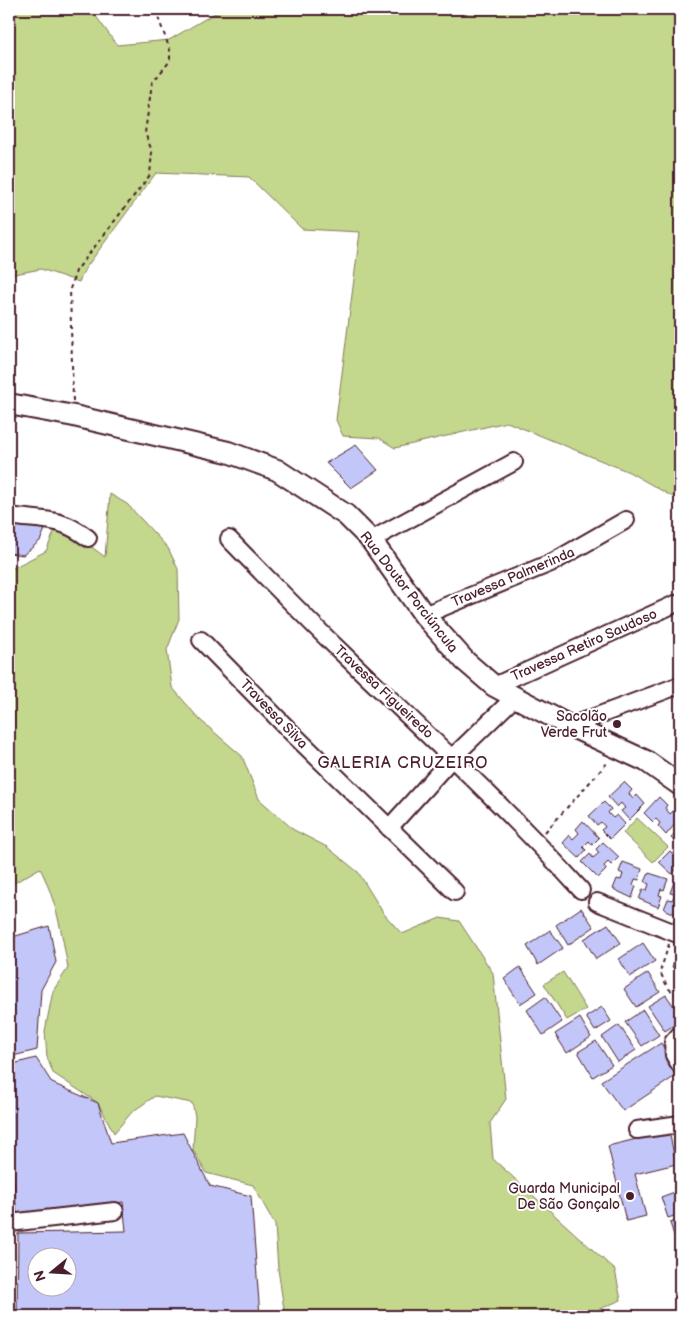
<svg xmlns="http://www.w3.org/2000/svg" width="689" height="1325" font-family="'Balsamiq Sans',sans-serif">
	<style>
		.green { fill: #c3d78d; stroke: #867b5c }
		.building { fill: #c3c6f8; stroke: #4a1f2b; fill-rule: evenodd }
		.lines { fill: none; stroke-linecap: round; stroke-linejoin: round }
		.minor-casing { stroke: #4a1f2b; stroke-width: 20 }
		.major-casing { stroke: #4a1f2b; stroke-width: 24 }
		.path { stroke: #4a1f2b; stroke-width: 2; stroke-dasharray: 4 4; stroke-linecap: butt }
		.minor { stroke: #fff; stroke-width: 16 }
		.major { stroke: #fff; stroke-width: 20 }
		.poi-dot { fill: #4a1f2b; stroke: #fff; stroke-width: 2 }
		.labels { text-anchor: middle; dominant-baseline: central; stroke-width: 4; stroke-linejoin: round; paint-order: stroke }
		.street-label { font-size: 14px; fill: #4a1f2b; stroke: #fff }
		.poi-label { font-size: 14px; fill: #4a1f2b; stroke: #fff; text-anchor: end }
		.quarter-label { font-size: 16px; letter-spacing: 1px; fill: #4a1f2b; stroke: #fff }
	</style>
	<rect width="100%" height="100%" fill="#fff"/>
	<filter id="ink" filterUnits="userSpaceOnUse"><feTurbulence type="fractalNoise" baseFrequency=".02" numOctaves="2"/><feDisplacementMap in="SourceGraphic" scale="10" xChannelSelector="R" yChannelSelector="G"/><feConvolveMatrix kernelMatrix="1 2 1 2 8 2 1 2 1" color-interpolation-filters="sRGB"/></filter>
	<g filter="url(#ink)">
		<!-- green -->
		<path class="green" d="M9 9H88L95 15 117 45 169 40 222 9H680V501L629 472 507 422 395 448 379 438 343 436 336 420 360 232 302 229 249 177 156 173 85 269 79 282 41 269 9 275Z
			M110 494 127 504 168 548 178 569 179 619 167 650 172 687 199 719 242 756 259 799 294 830 327 847 358 872 384 914 402 934 440 918 459 921 493 973 506 1099 490 1123 493 1159 615 1270 621 1300 583 1316H285L278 1269 275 1225 253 1185 206 1173 193 1150 195 1116 192 1103 155 1096 132 1112 114 1133 98 1103 53 1073 47 1057 45 1031 53 991 68 968C62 933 56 900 40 868L9 886V570L46 551 56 528 85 542 105 557Z
			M637 818 668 847 653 862 623 833Z
			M563 972 586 1009 567 1020 544 984Z"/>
		<!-- building -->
		<path class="building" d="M356 445 378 470 351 488 326 463Z
			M9 524 46 527 40 541 23 555 9 553Z
			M624 782 632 790 629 794 633 799 637 795 645 804 629 820 621 811 625 808 621 803 617 807 608 797Z
			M659 797 667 805 665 808 670 814 673 811 680 818 666 835 658 826 660 823 656 819 653 822 644 813Z
			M604 802 611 809 608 813 613 818 617 815 625 824 610 839 601 830 605 827 601 822 597 825 589 816Z
			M583 821 599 838 592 845 589 841 583 847 586 850 579 858 563 843 570 835 573 839 579 833 576 829Z
			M680 828V845L679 846 671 838Z
			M603 842 619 857 611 865 608 862 604 866 606 870 598 878 582 862 590 854 593 858 599 853 596 849Z
			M670 851 680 861V865L672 874 659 862Z
			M623 862 642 869 639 880 635 879 633 885 636 886 632 898 613 889 617 879 621 880 623 874 619 872Z
			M649 873 668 879 664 890 661 889 659 895 662 896 658 907 639 899 643 889 647 890 649 884 645 882Z
			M674 882 680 885V916L664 909 668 899 672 900 675 894 670 893Z
			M581 908 594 927 568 945 556 925Z
			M608 924 621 943 596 959 584 939Z
			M49 926 56 962 41 990 37 1050 9 1057V938Z
			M550 930 563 948 538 965 527 946Z
			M643 943 655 961 630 977 619 959Z
			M678 948 680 949V970L672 967Z
			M520 967 537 993 520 1004 504 979Z
			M648 973 660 992 636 1007 624 989Z
			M666 995 680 1015V1021L665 1031 648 1006Z
			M545 997 562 1022 543 1035 527 1010Z
			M602 1007 611 1021 595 1031 586 1017Z
			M643 1010 659 1035 642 1046 625 1022Z
			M580 1018 591 1037 567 1053 555 1034Z
			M619 1025 636 1050 618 1062 602 1037Z
			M596 1041 612 1065 593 1077 578 1052Z
			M661 1043 680 1073 623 1111 601 1081Z
			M36 1058 52 1083 98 1103 111 1143 183 1133 210 1186 251 1196 260 1316H17L18 1233 126 1231 123 1202 17 1218 9 1120V1065ZM38 1258H68V1288H38Z
			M669 1131 676 1164 635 1174 646 1216 626 1221 608 1146Z
			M680 1190V1214L668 1218 661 1197Z
			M680 1220V1244L677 1245 670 1223Z"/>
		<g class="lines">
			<!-- minor casing -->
			<g class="minor-casing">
				<path id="minor" d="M9 516C42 521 59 516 88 538
					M229 539C265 576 301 613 338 649 420 728 504 805 581 890
					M371 540 514 462
					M424 615 553 562 626 520
					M201 640 291 732 455 892
					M494 686 675 604
					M570 726 680 685
					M389 828 453 757 514 698
					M597 902 680 935
					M680 1034 673 1042 674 1055 680 1065
					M637 1130 680 1124
					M9 1223 115 1211"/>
			</g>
			<!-- major casing -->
			<g class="major-casing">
				<path id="major" d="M9 404 74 416 228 452 277 470 346 515 371 540 424 615 465 661 494 686 570 726 646 761 680 785"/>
			</g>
			<!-- path -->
			<path class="path" d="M73 401 70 289 76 271 150 175 152 151 145 133 152 83 170 61V50L155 9
				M545 832 609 761
				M669 944 660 972 668 988 680 998"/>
			<!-- minor -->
			<use href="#minor" class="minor"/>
			<!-- major -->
			<use href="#major" class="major"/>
		</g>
	</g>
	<!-- markers -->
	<g class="poi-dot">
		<circle cx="617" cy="724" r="5"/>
		<circle cx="630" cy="1196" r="5"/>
	</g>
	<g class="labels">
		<!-- street labels -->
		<g class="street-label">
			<text transform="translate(513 577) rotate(-23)">Travessa Palmerinda</text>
			<text transform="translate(409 592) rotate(52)">Rua Doutor Porciúncula</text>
			<text transform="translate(584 645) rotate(-24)">Travessa Retiro Saudoso</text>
			<text transform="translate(384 692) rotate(43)">Travessa Figueiredo</text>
			<text transform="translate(274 714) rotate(46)">Travessa Silva</text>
		</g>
		<!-- poi labels -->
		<g class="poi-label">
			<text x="607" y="716">Sacolão<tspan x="607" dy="16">Verde Frut</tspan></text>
			<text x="620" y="1188">Guarda Municipal<tspan x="620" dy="16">De São Gonçalo</tspan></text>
		</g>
		<!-- quarter labels -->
		<g class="quarter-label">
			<text x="403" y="763">GALERIA CRUZEIRO</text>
		</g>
	</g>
	<!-- margin -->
	<rect width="689" height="1325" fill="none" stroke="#fff" stroke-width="30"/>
	<rect x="15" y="15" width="659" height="1295" fill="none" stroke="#4a1f2b" stroke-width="2" filter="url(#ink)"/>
	<!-- north arrow -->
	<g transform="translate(52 1272) rotate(252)"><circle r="24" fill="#ffffff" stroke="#b7a5aa"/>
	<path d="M0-4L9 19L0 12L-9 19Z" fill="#4a1f2b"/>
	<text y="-8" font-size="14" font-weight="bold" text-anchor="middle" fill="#4a1f2b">N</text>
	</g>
</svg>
